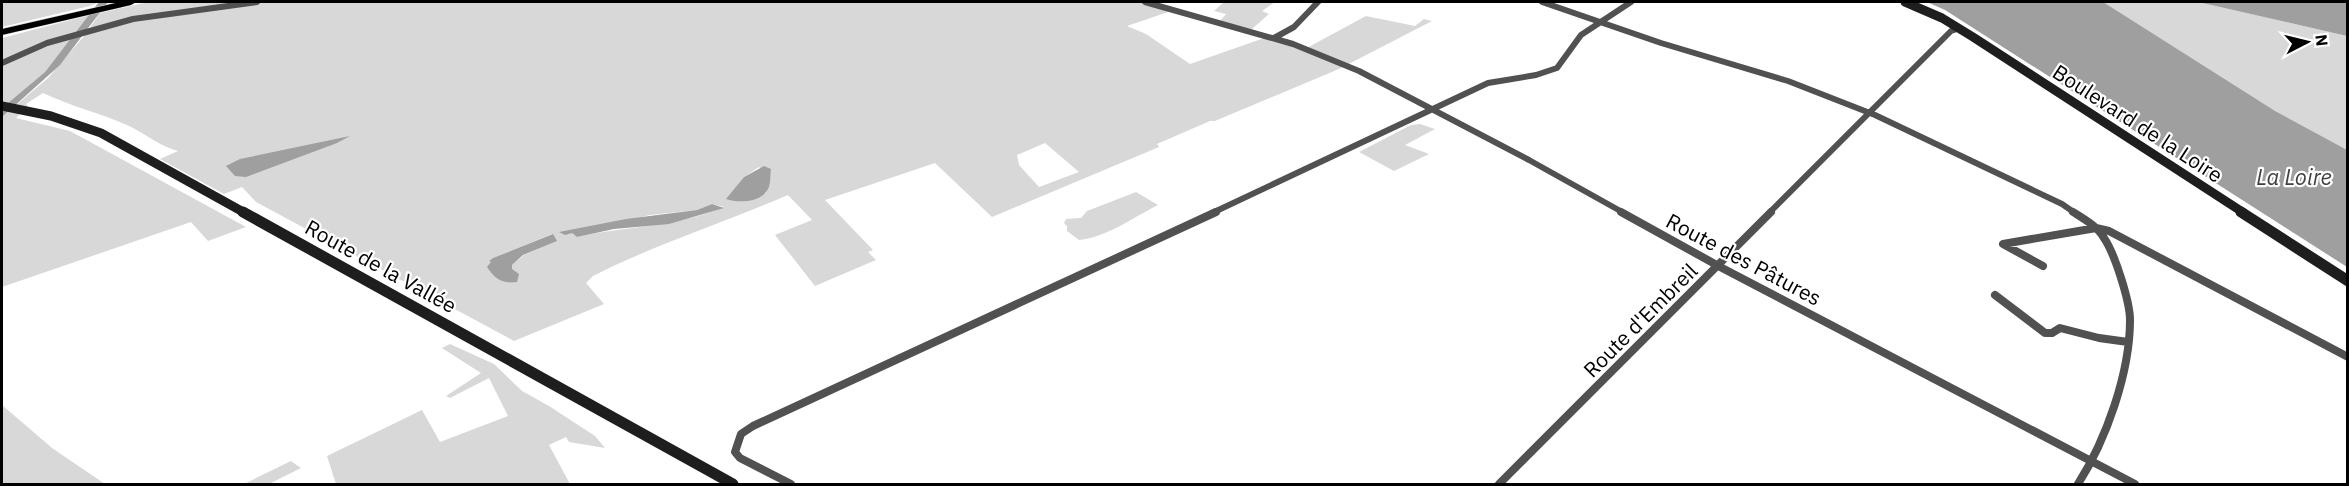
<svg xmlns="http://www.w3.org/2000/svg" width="2349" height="486" font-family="'IBM Plex Sans',sans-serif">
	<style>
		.green { fill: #d8d8d8; fill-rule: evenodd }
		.water { fill: #9f9f9f }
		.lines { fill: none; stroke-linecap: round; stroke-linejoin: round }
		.highway-casing { stroke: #dbdbdb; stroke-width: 1 }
		.street-far1 { stroke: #515151; stroke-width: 6 }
		.street { stroke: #515151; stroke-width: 8 }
		.secondary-far1 { stroke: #1e1e1e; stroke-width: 9 }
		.secondary { stroke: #1e1e1e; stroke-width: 11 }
		.highway { fill: #000; fill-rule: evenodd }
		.labels { text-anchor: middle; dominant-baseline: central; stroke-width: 4.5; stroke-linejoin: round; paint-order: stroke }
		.street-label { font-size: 21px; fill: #000; stroke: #fff }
		.water-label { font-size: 22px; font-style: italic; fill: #404040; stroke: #fff }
	</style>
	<rect width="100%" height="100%" fill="#fff"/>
	<!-- green -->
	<path class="green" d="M2 2H99L90 6 2 27Z
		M148 2H1138L1171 11 1127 26 1146 34 1190 64 1267 37 1303 50 1366 16 1415 26 1424 19 1432 21 1339 69 1215 121H1210L1157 144 1159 147 992 217 935 163 825 200 873 250 868 252 876 260 815 286 775 235 812 220 788 195C723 223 656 244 593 276L586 283 604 304 514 341 256 202 242 187 224 194 160 159 178 151C159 146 145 133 127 125 100 113 70 106 43 93L26 104 28 106 16 118 70 131 246 227 208 241 191 222 2 287V117L48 78 85 35 100 13ZM1045 143 1079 172 1039 187 1019 165 1017 155ZM759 167 770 178 766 193 747 201 727 199 744 177ZM712 204 724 207C677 227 626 226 577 237L572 233 650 215 697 210ZM552 234 556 241 524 255 511 266 512 269 491 262 493 258Z
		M1224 2H1275L1262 11 1269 14 1251 30 1220 21 1226 14 1214 11Z
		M2103 2H2198L2347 36V150L2258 107Z
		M90 15 45 72 2 108V38Z
		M1420 124 1435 129 1405 145 1429 154 1394 171 1359 152 1411 125Z
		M1136 192 1158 205C1134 217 1107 237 1079 240L1067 231V226L1064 223 1066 219 1081 218 1087 211Z
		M450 344 494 364 522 391 549 406 595 436 605 448 569 442 566 437 549 445 570 484H336L327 456 422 410 440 442 508 416 489 378 450 398 446 396 481 373 442 348Z
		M2 405 52 448 105 484H2Z
		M291 461 301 468 269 484H244Z"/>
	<!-- water -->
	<path class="water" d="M99 2H108L60 65 2 117V108L45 72Z
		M1927 2H2103L2275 111 2347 150V267L1945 10Z
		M2198 2H2347V36Z
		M350 136 337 143 246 177 235 176 226 166 240 159Z
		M764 166 771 169C770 175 771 184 768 189 761 203 738 203 726 199L744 177Z
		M712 204 724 208 669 224 614 229 577 237 572 233 565 235 559 232 626 219 697 210Z
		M553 234 557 241 523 255 512 265V269L519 274 517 282C502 284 495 279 487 267L491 262 489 261 493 258Z"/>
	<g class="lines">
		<!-- highway casing -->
		<g class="highway-casing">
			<path id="highway" d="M120 2H136L131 5 2 35V29Z"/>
		</g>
		<!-- street-far1 -->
		<path class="street-far1" d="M1145 2 1293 44 1359 71 1529 160 1624 213
			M1542 2 1661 43 1788 81 1875 115 2062 204 2075 213
			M1274 38 1294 27 1318 2
			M2 63 47 43 133 19 257 2
			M1212 213 1488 83 1536 75 1557 68 1581 35 1631 2
			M1769 213 1951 31 1960 28"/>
		<!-- street -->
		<path class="street" d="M1621 212 1724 269 2135 484
			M2073 212C2084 219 2097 226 2104 238 2115 254 2130 302 2130 320 2130 373 2106 440 2078 484
			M2043 266 2003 244 2096 228 2109 231 2348 357
			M1995 295 2045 333H2052L2060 328 2099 338 2128 342
			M791 484 740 458 735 452 741 434 753 426 1216 212
			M1499 484 1771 212"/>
		<!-- secondary-far1 -->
		<path class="secondary-far1" d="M1905 2 1942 18 1973 37 2244 213
			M2 106 51 116 101 133 245 213"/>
		<!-- secondary -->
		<path class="secondary" d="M243 212 733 484
			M2241 212 2348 281"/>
		<!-- highway -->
		<use href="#highway" class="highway"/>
	</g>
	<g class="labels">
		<!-- street labels -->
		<g class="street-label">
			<text transform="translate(2138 123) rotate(33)">Boulevard de la Loire</text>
			<text transform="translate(1744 259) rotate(28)">Route des Pâtures</text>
			<text transform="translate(381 266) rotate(29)">Route de la Vallée</text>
			<text transform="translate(1640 320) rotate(-45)">Route d'Embreil</text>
		</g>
		<!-- water labels -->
		<g class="water-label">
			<text x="2294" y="176">La Loire</text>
		</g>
	</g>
	<!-- border -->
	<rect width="2349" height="486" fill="none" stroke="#000000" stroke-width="6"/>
	<!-- north arrow -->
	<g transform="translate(2307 42) rotate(83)" stroke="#ffffff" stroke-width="4.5" paint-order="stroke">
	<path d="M0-4.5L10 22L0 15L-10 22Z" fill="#000000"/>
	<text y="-9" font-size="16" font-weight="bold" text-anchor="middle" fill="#000000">N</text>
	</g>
</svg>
